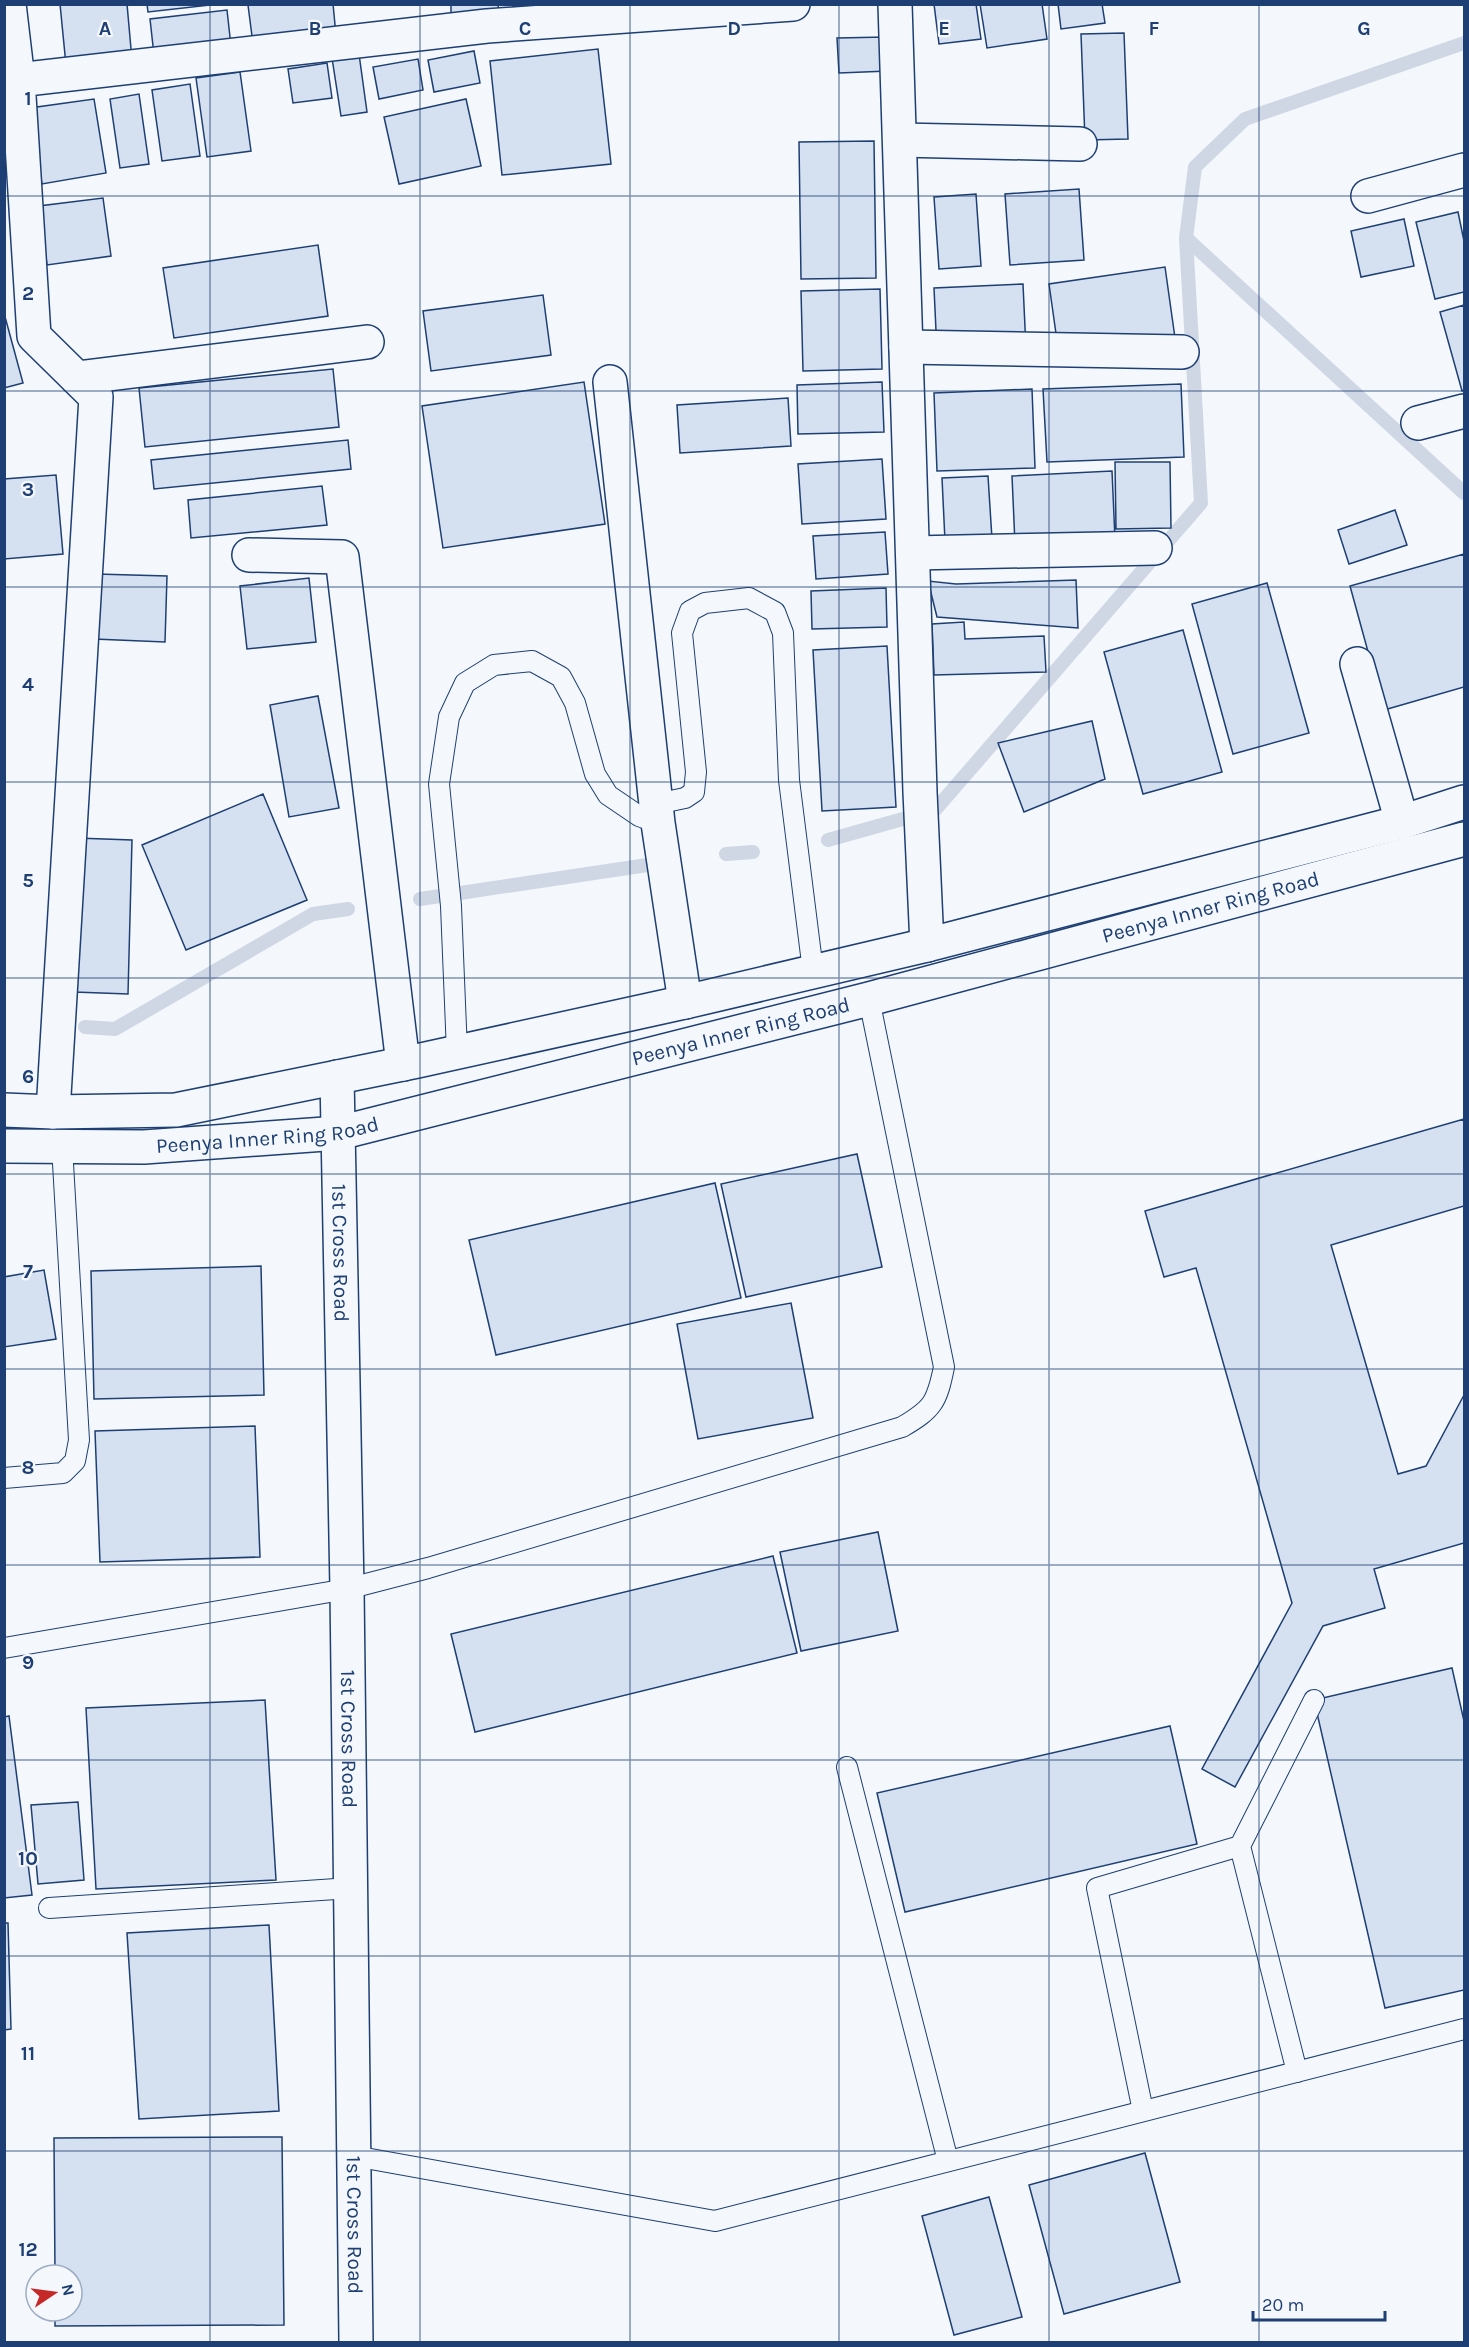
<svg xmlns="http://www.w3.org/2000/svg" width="1469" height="2347" font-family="Karla,sans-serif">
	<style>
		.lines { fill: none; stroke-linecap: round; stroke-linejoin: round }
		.stream { stroke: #cfd7e4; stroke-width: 14 }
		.building { fill: #d5e0f0; stroke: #1d3f73; stroke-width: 1.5 }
		.service-casing { stroke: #1d3f73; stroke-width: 22 }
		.minor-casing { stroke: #1d3f73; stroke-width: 36 }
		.secondary-casing { stroke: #1d3f73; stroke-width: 36 }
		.service { stroke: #f4f7fb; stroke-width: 20 }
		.minor { stroke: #f4f7fb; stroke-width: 33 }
		.secondary { stroke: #f4f7fb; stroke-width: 33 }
		.grid { fill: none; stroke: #1d3f73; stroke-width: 1.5; stroke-opacity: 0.55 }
		.labels { text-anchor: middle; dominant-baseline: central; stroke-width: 4.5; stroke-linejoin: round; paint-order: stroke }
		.street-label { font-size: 21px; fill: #1d3f73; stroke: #f4f7fb }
		.grid-label { font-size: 20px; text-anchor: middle; font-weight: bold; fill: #1d3f73; stroke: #f4f7fb; stroke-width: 4.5; stroke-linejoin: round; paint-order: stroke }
	</style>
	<rect width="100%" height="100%" fill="#f4f7fb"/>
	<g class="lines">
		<!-- stream -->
		<path class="stream" d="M1186 238 1464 493
			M828 840 935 810 1201 503 1186 238 1195 167 1245 119 1464 43
			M726 854 753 852
			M420 899 654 864
			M85 1027 115 1029 313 914 348 909"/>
	</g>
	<!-- building -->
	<path class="building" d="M60 4H127L132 60 66 65Z
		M147 4H219L148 12Z
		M333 4 336 35 253 44 248 5Z
		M451 4H498L499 14 451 16Z
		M513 4H560L513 10Z
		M934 4H976L981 39 939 44Z
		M980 4H1042L1047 39 987 48Z
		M1058 4H1102L1105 23 1061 29Z
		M227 10 231 46 154 55 150 19Z
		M1124 33 1128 139 1085 140 1081 34Z
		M886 37 888 71 839 73 837 38Z
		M598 49 611 164 502 175 490 61Z
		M474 51 480 83 434 92 428 60Z
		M359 54 367 112 341 116 332 58Z
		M418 59 423 90 379 99 373 67Z
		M327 63 332 98 293 103 288 69Z
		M240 72 251 151 207 157 196 78Z
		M190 84 200 156 162 161 152 90Z
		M139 94 149 164 120 168 110 99Z
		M94 99 106 173 42 184 30 108Z
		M466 99 481 166 399 184 384 117Z
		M874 141 876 278 801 279 799 142Z
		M1079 189 1084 260 1010 265 1005 194Z
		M976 194 981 266 939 269 934 197Z
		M103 198 111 256 47 265 39 206Z
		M1458 212 1464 241V292L1435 299 1416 222Z
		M1404 219 1414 266 1361 277 1351 231Z
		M318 245 328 316 174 338 163 268Z
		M1165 267 1176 345 1060 362 1049 284Z
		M1023 284 1026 349 937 352 934 288Z
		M880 289 882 369 803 371 801 291Z
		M543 295 551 355 431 371 423 311Z
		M1464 305V390L1462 391 1440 312Z
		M4 313 23 383 4 388Z
		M333 369 339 427 145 447 139 388Z
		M584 382 605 524 443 548 422 406Z
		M882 382 884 432 798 434 797 385Z
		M1181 384 1184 457 1047 462 1043 389Z
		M1032 389 1035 468 937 471 934 393Z
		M788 398 791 446 680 453 677 405Z
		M348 440 351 469 154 489 151 460Z
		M882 459 886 519 802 524 798 464Z
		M1115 462H1170L1171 528 1116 529Z
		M1112 471 1115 539 1015 544 1012 476Z
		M56 475 63 554 4 559V479Z
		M988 476 992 539 945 541 942 478Z
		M322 486 327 525 191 538 188 500Z
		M1395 510 1407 545 1349 564 1338 530Z
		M885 532 888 574 816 579 813 536Z
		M1464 554V687L1384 710 1350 586Z
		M96 574 167 576 165 642 94 639Z
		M309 578 316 642 247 649 240 586Z
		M1076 580 1078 628 937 617 928 581 956 584Z
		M1267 583 1309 733 1233 754 1192 604Z
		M886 588 887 627 812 629 811 591Z
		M964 622 965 639 1044 636 1046 672 934 675 932 624Z
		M1183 630 1222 772 1143 794 1104 652Z
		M887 646 896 807 822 811 813 650Z
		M318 696 339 808 289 817 270 705Z
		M1092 721 1105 779 1024 812 998 743Z
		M263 794 307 900 186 950 142 845Z
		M76 838 132 840 128 994 74 992Z
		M1464 1119V1206L1331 1245 1398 1474 1426 1466 1464 1395V1543L1374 1569 1385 1608 1323 1626 1235 1787 1202 1769 1292 1603 1196 1268 1164 1277 1145 1211Z
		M857 1154 882 1267 746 1297 721 1184Z
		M715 1183 741 1298 496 1355 469 1240Z
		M261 1266 264 1395 94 1399 91 1271Z
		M44 1270 56 1339 4 1347V1277Z
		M791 1303 813 1418 698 1439 677 1324Z
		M255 1426 260 1557 100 1562 95 1431Z
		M878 1532 898 1631 801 1651 780 1552Z
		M773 1556 797 1653 475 1732 451 1634Z
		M1452 1668 1464 1721V1990L1385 2008 1314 1700Z
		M265 1700 276 1880 96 1889 86 1708Z
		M9 1716 32 1895 4 1898V1717Z
		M1170 1726 1197 1844 905 1912 877 1793Z
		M78 1802 84 1880 38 1884 31 1805Z
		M4 1923H8L11 2029 4 2030Z
		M269 1925 279 2111 139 2119 127 1933Z
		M282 2137 284 2325 55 2326V2311H72V2275H55L54 2138Z
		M1145 2153 1180 2282 1064 2314 1029 2185Z
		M989 2197 1022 2317 954 2335 922 2216Z"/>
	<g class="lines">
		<!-- service casing -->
		<g class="service-casing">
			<path id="service" d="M656 804 685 798 694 792 696 772 682 633 690 611 705 603 749 598 775 612 783 633 789 780 813 971
				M457 1052 451 906 439 784 449 717 465 683 494 665 532 661 561 677 575 703 595 774 608 795 639 816 658 823
				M4 1478 63 1473 75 1461 79 1440 62 1146
				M4 1648 347 1589 428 1568 902 1427C933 1409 937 1402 944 1367L869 999
				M847 1767 948 2161
				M1240 1846 1297 2072
				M49 1908 351 1888
				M1143 2111 1097 1888 1240 1846 1314 1700
				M354 2156 715 2221 1464 2029"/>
		</g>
		<!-- minor casing -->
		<g class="minor-casing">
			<g id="minor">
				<path d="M9 4 18 80"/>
				<path d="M895 4 920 792 927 945"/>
				<path d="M900 140 1080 144"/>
				<path d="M1368 196 1464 170"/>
				<path d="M906 347 1182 352"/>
				<path d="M77 378 367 342"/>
				<path d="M610 382 658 823 685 1002"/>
				<path d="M1418 423 1464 411"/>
				<path d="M913 553 1155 548"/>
				<path d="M249 555 342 557 403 1064"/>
				<path d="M1357 664 1402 822"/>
				<path id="s1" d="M337 1077 347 1589 356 2342"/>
				<path d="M53 1112 96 397 34 336 18 80 487 26 793 4"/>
			</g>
		</g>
		<!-- secondary casing -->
		<g class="secondary-casing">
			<g id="secondary">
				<path d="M4 1110 53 1112 176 1110 417 1061 685 1002 927 945 1402 822 1464 802"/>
				<path id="s2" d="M4 1146 144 1147 339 1133 869 999 1464 839"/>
			</g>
		</g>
		<!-- service -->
		<use href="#service" class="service"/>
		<!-- minor -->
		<use href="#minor" class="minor"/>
		<!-- secondary -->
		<use href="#secondary" class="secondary"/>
	</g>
	<!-- grid -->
	<path class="grid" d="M210 4V2342M420 4V2342M630 4V2342M839 4V2342M1049 4V2342M1259 4V2342M4 196H1464M4 391H1464M4 587H1464M4 782H1464M4 978H1464M4 1174H1464M4 1369H1464M4 1565H1464M4 1760H1464M4 1956H1464M4 2151H1464"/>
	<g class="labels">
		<!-- street labels -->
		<g class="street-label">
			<text stroke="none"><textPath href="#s2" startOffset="1236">Peenya Inner Ring Road</textPath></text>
			<text stroke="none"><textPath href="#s2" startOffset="750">Peenya Inner Ring Road</textPath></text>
			<text stroke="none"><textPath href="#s2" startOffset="264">Peenya Inner Ring Road</textPath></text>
			<text stroke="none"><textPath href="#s1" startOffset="176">1st Cross Road</textPath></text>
			<text stroke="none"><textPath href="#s1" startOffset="662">1st Cross Road</textPath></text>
			<text stroke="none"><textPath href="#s1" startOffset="1148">1st Cross Road</textPath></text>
		</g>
	</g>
	<g class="grid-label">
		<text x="105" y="35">A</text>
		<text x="315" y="35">B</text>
		<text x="525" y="35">C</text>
		<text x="734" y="35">D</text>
		<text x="944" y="35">E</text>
		<text x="1154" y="35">F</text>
		<text x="1364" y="35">G</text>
		<text x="28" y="105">1</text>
		<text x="28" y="300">2</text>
		<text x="28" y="496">3</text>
		<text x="28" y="691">4</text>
		<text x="28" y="887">5</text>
		<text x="28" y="1083">6</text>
		<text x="28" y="1278">7</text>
		<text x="28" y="1474">8</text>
		<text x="28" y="1669">9</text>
		<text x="28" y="1865">10</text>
		<text x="28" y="2060">11</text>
		<text x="28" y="2256">12</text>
	</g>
	<!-- border -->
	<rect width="1469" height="2347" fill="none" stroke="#1d3f73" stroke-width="12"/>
	<!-- north arrow -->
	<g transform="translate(54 2293) rotate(77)"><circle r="28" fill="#f4f7fb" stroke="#9eadc5" stroke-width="1.5"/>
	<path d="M0-4.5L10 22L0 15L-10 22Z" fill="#c62828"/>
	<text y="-9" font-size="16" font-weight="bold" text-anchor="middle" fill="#1d3f73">N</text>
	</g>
	<!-- scale -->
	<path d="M1253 2311v9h132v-9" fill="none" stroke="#1d3f73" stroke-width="3"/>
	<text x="1262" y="2311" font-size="18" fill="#1d3f73" stroke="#f4f7fb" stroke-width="4.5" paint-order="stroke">20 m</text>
</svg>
